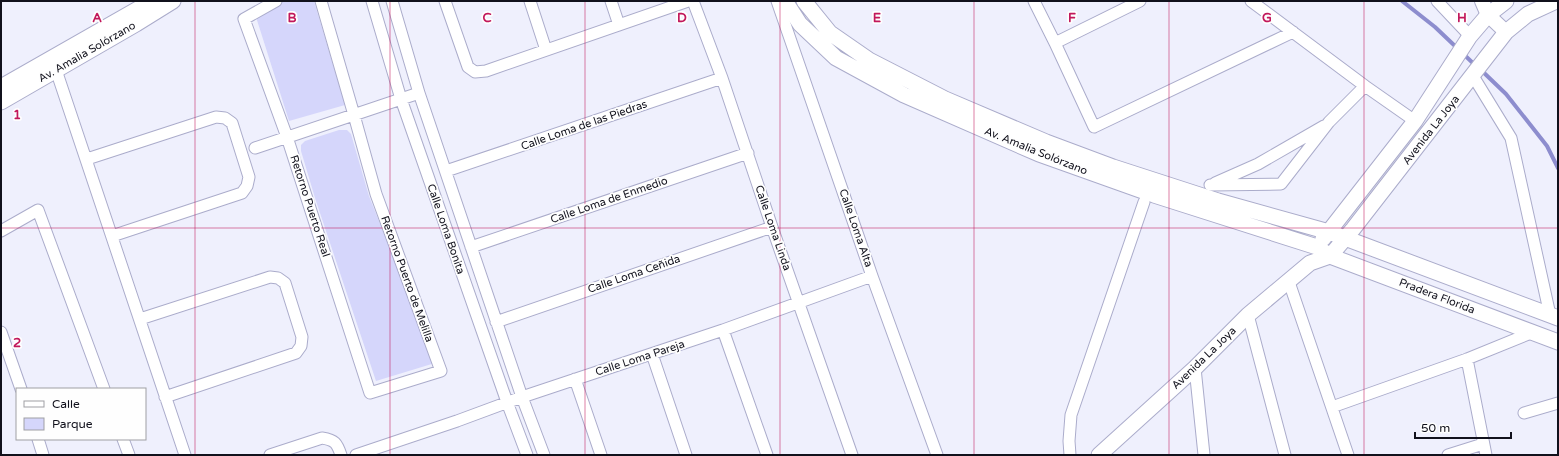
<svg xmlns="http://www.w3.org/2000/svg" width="1559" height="456" font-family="'Varela Round',sans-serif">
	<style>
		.green { fill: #d5d6fb }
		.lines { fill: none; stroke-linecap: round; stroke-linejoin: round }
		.stream { stroke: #8d8dce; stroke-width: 4 }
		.minor-casing { stroke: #abaccb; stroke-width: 13 }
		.tertiary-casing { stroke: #abaccb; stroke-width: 16 }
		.secondary-casing { stroke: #abaccb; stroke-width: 17 }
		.minor { stroke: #fff; stroke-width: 11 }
		.tertiary { stroke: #fff; stroke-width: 14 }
		.secondary { stroke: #fff; stroke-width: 15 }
		.grid { fill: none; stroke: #c2185b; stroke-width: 1; stroke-opacity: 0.55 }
		.labels { text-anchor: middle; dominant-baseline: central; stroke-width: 3.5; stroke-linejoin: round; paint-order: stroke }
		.street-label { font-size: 11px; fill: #11111c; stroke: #fefefe }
		.grid-label { font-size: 13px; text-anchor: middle; font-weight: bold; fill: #c2185b; stroke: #fefefe; stroke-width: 3.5; stroke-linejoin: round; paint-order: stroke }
	</style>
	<rect width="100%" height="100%" fill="#eff0fd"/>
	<!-- green -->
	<path class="green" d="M283 1H314L345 105 289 121 256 17Z
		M339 130H347L351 134 369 196 435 363 376 381 315 198 301 151V145L305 141Z"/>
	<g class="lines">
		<!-- stream -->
		<path class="stream" d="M1402 1 1435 27 1476 66
			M1481 70 1506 94 1547 146 1558 168"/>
		<!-- minor casing -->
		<g class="minor-casing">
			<path id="minor" d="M276 1 244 19 287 137 370 393 441 371 376 194 354 115 321 1
				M372 1 401 99 507 402 527 455
				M392 1 419 93 522 397 544 455
				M445 1 468 67 475 72 486 71 688 1
				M530 1 546 50
				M611 1 619 25
				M693 1 722 78 772 227 852 455
				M777 1 872 276 937 455
				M1034 1 1055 43 1094 127 1293 32
				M1251 1 1365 86 1415 121
				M1437 1 1470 36
				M1055 43 1140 1
				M56 70 185 455
				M1473 76 1511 138 1550 315
				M255 148 419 93
				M87 159 216 117 225 118 232 123 249 177 247 186 242 193 112 236
				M446 171 722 78
				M1215 183 1258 164 1324 126
				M1210 185 1281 184 1329 122 1365 86
				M1 231 38 210 104 389
				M471 247 748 153
				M1289 282 1348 455
				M1248 315 1285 455
				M140 319 270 277 278 278 285 283 302 337 301 346 296 353 165 397
				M496 322 772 227
				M723 330 767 455
				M1 332 21 389
				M652 354 686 455
				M1467 359 1486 455
				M1195 368 1204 455
				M575 379 601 455
				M1332 407 1467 359 1531 333
				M1524 413 1558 403
				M38 439 43 455
				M123 439 129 455
				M270 455 322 438C335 440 337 443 341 455
				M356 455 457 421 522 397 723 330 872 276
				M1070 455 1069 441 1071 415 1144 202
				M1448 455 1483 444"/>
		</g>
		<!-- tertiary casing -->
		<g class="tertiary-casing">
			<path id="tertiary" d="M1482 1 1488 15 1506 32"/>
		</g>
		<!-- secondary casing -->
		<g class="secondary-casing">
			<path id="secondary" d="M785 1 800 24 836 58 904 95 1039 154 1154 195 1317 247 1330 256 1558 342
				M804 1 830 33 869 60 945 99 1046 142 1113 167 1218 201 1329 232 1558 318
				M1 87 152 1
				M1 102 136 24 173 1
				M1323 239 1415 121 1470 36 1488 15 1506 1
				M1099 455 1195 368 1248 315 1310 263 1330 256 1353 229 1506 32 1528 14 1556 1"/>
		</g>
		<!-- minor -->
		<use href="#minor" class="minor"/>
		<!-- tertiary -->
		<use href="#tertiary" class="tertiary"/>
		<!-- secondary -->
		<use href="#secondary" class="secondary"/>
	</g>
	<!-- grid -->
	<path class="grid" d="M195 1V455M390 1V455M585 1V455M780 1V455M974 1V455M1169 1V455M1364 1V455M1 228H1558"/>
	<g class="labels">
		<!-- street labels -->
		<g class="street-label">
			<text transform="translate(87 52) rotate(-30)">Av. Amalia Solórzano</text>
			<text transform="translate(584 125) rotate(-19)">Calle Loma de las Piedras</text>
			<text transform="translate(1431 130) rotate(-52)">Avenida La Joya</text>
			<text transform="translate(1036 151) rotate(22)">Av. Amalia Solórzano</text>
			<text transform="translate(609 200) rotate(-19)">Calle Loma de Enmedio</text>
			<text transform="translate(310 206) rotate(72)">Retorno Puerto Real</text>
			<text transform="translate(773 228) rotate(71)">Calle Loma Linda</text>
			<text transform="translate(856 228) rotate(71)">Calle Loma Alta</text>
			<text transform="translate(446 229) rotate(71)">Calle Loma Bonita</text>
			<text transform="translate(634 274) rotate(-19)">Calle Loma Ceñida</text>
			<text transform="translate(407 279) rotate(70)">Retorno Puerto de Melilla</text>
			<text transform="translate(1437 296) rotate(21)">Pradera Florida</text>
			<text transform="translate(640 358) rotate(-18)">Calle Loma Pareja</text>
			<text transform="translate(1204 358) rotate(-44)">Avenida La Joya</text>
		</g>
	</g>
	<g class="grid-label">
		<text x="97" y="22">A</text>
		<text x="292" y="22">B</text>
		<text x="487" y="22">C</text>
		<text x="682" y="22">D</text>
		<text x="877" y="22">E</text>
		<text x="1072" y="22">F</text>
		<text x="1267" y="22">G</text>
		<text x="1462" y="22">H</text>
		<text x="17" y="119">1</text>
		<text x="17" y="347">2</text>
	</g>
	<!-- border -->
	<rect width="1559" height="456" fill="none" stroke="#11111c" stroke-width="4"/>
	<!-- legend -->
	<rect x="16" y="388" width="130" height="52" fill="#fefefe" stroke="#9f9fa4"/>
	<rect x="24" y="401" width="20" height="6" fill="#ffffff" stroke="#9f9fa4"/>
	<text x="52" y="408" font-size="12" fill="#11111c">Calle</text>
	<rect x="24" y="418" width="20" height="12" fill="#d5d6fb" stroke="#9f9fa4"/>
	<text x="52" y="428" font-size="12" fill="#11111c">Parque</text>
	<!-- scale -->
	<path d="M1415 432v6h96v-6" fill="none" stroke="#11111c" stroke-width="2"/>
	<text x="1421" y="432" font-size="12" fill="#11111c" stroke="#fefefe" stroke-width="3" paint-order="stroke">50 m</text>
</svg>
